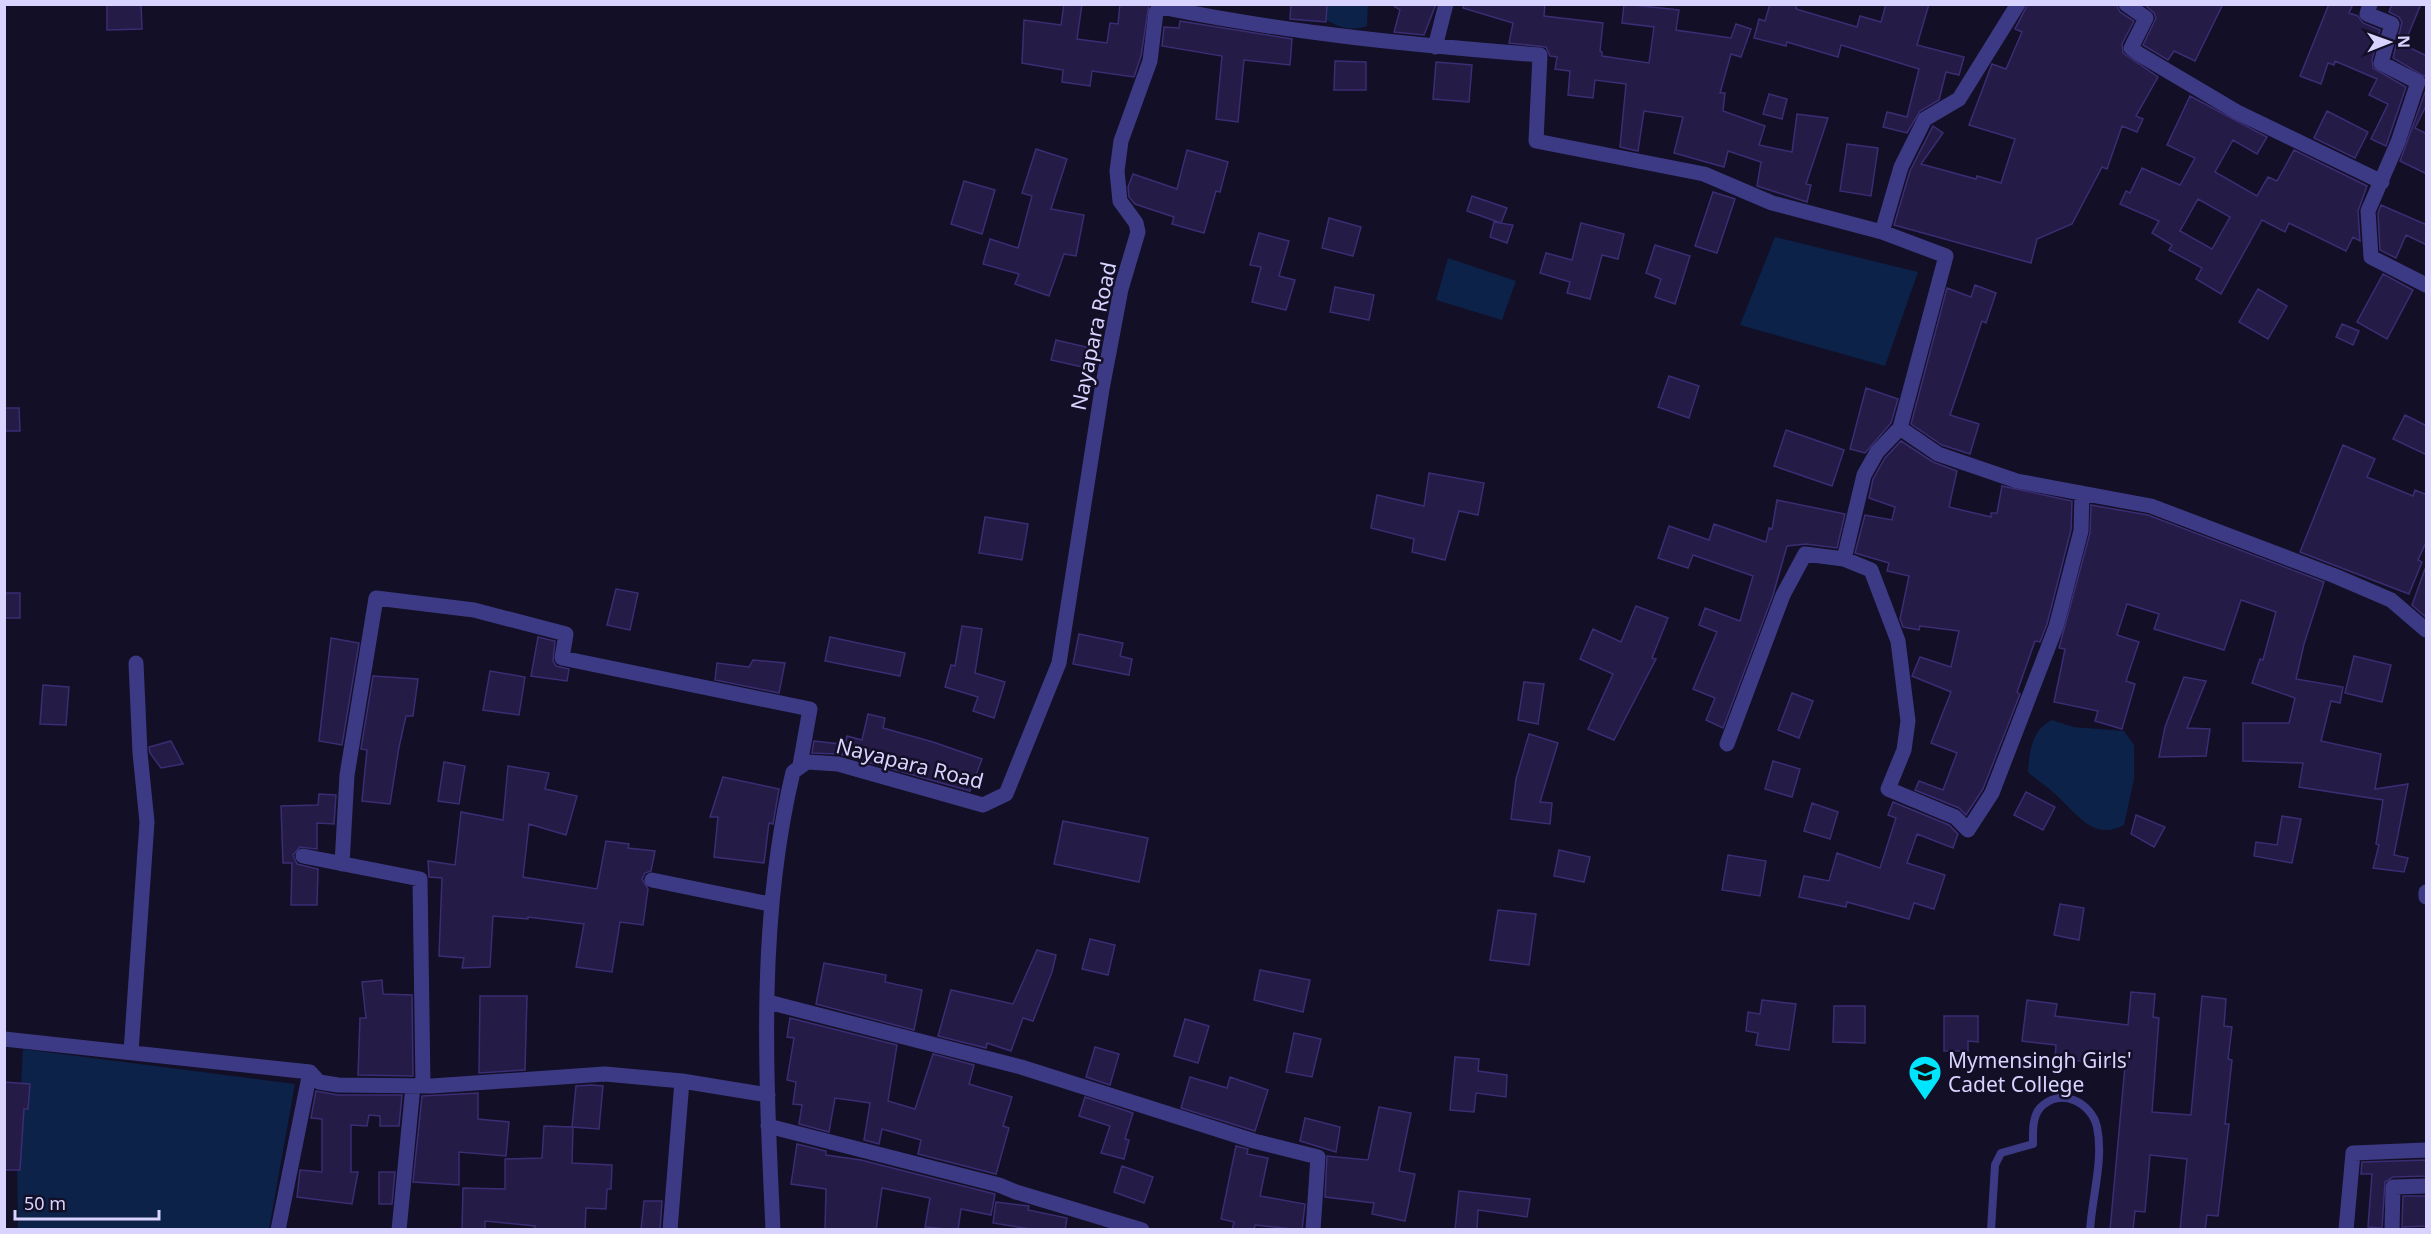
<svg xmlns="http://www.w3.org/2000/svg" width="2431" height="1234" font-family="'Noto Sans',sans-serif">
	<style>
		.water { fill: #0c2248 }
		.building { fill: #241b47; stroke: #3b2d73; stroke-width: 1.5; fill-rule: evenodd }
		.lines { fill: none; stroke-linecap: round; stroke-linejoin: round }
		.service { stroke: #3d3a85; stroke-width: 8 }
		.minor { stroke: #3d3a85; stroke-width: 15 }
		.labels { text-anchor: middle; dominant-baseline: central; stroke-width: 5; stroke-linejoin: round; paint-order: stroke }
		.street-label { font-size: 21px; fill: #d9d4ff; stroke: #130f26 }
		.poi-label { font-size: 21px; fill: #d9d4ff; stroke: #130f26; text-anchor: start }
	</style>
	<rect width="100%" height="100%" fill="#130f26"/>
	<!-- water -->
	<path class="water" d="M1320 5H1368L1367 26C1349 32 1338 27 1323 18Z
		M1775 237 1918 272 1885 366 1740 325Z
		M1448 258 1516 281 1502 320 1436 300Z
		M2052 720 2073 727 2124 731 2134 745V779L2124 825C2092 842 2075 811 2054 793 2046 785 2036 780 2028 772 2029 752 2032 729 2052 720Z
		M23 1049 295 1084 269 1229 18 1230 17 1156Z"/>
	<!-- building -->
	<path class="building" d="M107 4H141L142 29 107 30Z
		M1064 4H1082L1077 39 1107 43 1110 23 1118 24 1120 4H1149L1141 56 1134 77 1092 71 1090 86 1062 82 1063 70 1022 63 1024 20 1061 25Z
		M1291 4H1327L1326 22 1290 19Z
		M1391 4H1436L1424 35 1394 32 1400 10Z
		M1464 4H1545L1544 16 1603 23 1600 51 1602 52V56L1649 63 1654 27 1622 23 1624 4 1679 10 1676 30 1731 38 1736 24 1751 29 1741 57 1731 54 1720 93H1725L1723 111 1765 126 1759 145 1792 152 1797 114 1828 118 1806 184 1811 185 1807 202 1757 186 1761 162 1728 151 1724 167 1674 153 1683 117 1644 111 1638 151 1620 147 1626 84 1595 80 1593 98 1568 95 1570 71 1555 69 1557 57 1550 56 1546 47 1509 43 1513 23 1463 8Z
		M1770 4H1797L1796 9 1857 27 1860 16 1881 22 1886 4H1929L1917 45 1964 57 1959 75 1946 72 1939 100 1920 111 1907 133 1883 127 1887 112 1907 117 1919 69 1841 45 1838 57 1787 42 1786 46 1754 38 1759 19 1765 21Z
		M2028 4H2116L2120 12 2134 21 2122 44 2123 53 2158 77 2136 116 2143 119 2137 132 2122 126 2107 169 2102 167 2072 224 2037 239 2031 263 1894 225 1910 171 1933 126 1943 133 1921 164 1976 179 1977 176 2001 183 2015 139 1969 125 1992 64 2006 69 2022 32 2015 29Z
		M2144 4H2223L2195 61 2174 51 2168 60 2143 45 2156 18 2154 13Z
		M2329 4H2353L2349 13 2358 16 2363 23 2380 30 2372 60 2373 68 2406 87 2386 146 2371 139 2388 104 2369 95 2377 79 2335 61 2334 65 2328 63 2321 84 2300 76Z
		M2392 4H2421L2404 45 2427 56V78L2393 58 2402 22 2399 17 2389 12Z
		M1180 21 1292 39 1290 65 1244 60 1238 122 1216 119 1222 56 1162 46 1164 27 1179 28Z
		M1335 61 1366 62V90H1334Z
		M1436 62 1472 65 1469 102 1433 99Z
		M2427 87V104L2415 128 2427 134V174L2400 161Z
		M1769 94 1787 99 1782 119 1763 114Z
		M2190 96 2267 137 2257 154 2233 140 2215 172 2257 196 2268 177 2277 181 2294 150 2367 186 2358 211 2360 241 2353 237 2346 251 2289 223 2285 232 2262 220 2221 294 2196 279 2202 268 2169 250 2172 245 2152 233 2159 221 2120 204 2126 191 2130 193 2142 168 2180 185 2195 158 2167 145ZM2198 199 2230 217 2212 249 2180 231Z
		M2327 111 2368 132 2355 158 2314 138Z
		M1847 144 1878 148 1871 196 1840 191Z
		M1036 149 1067 159 1051 209 1084 215 1076 256 1064 254 1049 296 1015 284 1019 274 983 264 990 239 1018 248 1032 196 1022 193Z
		M1187 150 1228 162 1220 192 1216 191 1204 233 1172 224 1174 217 1135 204 1129 197 1128 187 1133 174 1177 189Z
		M964 181 995 190 982 234 951 224Z
		M1713 192 1735 199 1717 253 1695 246Z
		M1472 196 1507 208 1501 223 1467 211Z
		M2381 205 2427 225V245L2406 235 2396 258 2380 250 2378 213Z
		M1329 218 1361 227 1353 256 1322 248Z
		M1494 222 1513 225 1507 243 1490 237Z
		M1581 223 1624 234 1618 259 1602 255 1590 299 1567 293 1570 282 1540 273 1546 253 1572 260Z
		M1259 233 1289 241 1279 276 1295 280 1286 310 1252 302 1261 267 1250 265Z
		M1655 245 1690 256 1675 304 1655 297 1661 279 1646 273Z
		M2383 274 2413 290 2387 339 2357 322Z
		M1975 285 1996 293 1986 323 1982 321 1950 415 1979 424 1970 454 1942 445 1911 424 1947 288 1971 297Z
		M1335 287 1374 295 1369 320 1330 312Z
		M2258 289 2287 306 2268 339 2239 322Z
		M2342 324 2359 331 2353 345 2336 337Z
		M1056 340 1099 350 1096 370 1051 360Z
		M1669 376 1699 386 1689 418 1658 407Z
		M1866 388 1898 399 1891 423 1865 453 1850 449Z
		M4 408H19L20 431H4Z
		M2405 415 2427 426V455L2393 439Z
		M1786 430 1844 450 1832 486 1774 466Z
		M1901 441 1933 462 1957 471 1949 507 1991 517V513H1997L2002 486 2072 501 2071 530 2047 624 2040 642 2035 641 2017 692 2020 694 1983 789 1966 815 1959 808 1915 790 1919 781 1943 790 1957 753 1931 743 1951 692 1912 676 1920 657 1951 667 1959 631 1920 626 1919 630 1903 627 1900 619 1909 576 1887 571 1889 563 1855 553 1865 515 1892 520 1895 507 1869 498 1873 479 1885 458Z
		M2343 445 2375 459 2367 477 2413 496 2415 490 2427 495V540L2418 560 2422 562 2409 594 2300 552Z
		M1429 473 1484 483 1478 515 1459 511 1445 560 1412 552 1414 539 1371 528 1377 495 1424 506Z
		M1777 500 1845 514 1837 548 1806 544 1787 546 1773 595 1723 728 1706 720 1715 698 1693 689 1717 632 1699 625 1705 608 1740 621 1753 576 1693 555 1688 568 1658 558 1669 526 1709 540 1714 524 1766 542 1769 528 1772 529Z
		M2091 505 2148 515 2324 582 2304 644 2296 679 2343 687 2340 703 2331 701 2321 741 2381 754 2375 789 2408 784 2394 855 2408 858 2404 872 2373 868 2379 845 2376 844 2383 800 2299 787 2303 763 2243 761V723H2289L2295 698 2252 683 2260 659 2263 660 2276 612 2241 600 2224 650 2154 629 2159 614 2127 604 2117 635 2139 642 2126 681 2135 684 2122 729 2095 721 2098 711 2054 702 2065 649 2059 648 2090 533Z
		M985 517 1028 524 1022 560 979 553Z
		M2425 569 2427 570V618L2412 605Z
		M616 589 638 593 630 630 607 625Z
		M4 593H20V618H4Z
		M1636 606 1668 618 1652 658 1656 659 1614 740 1588 729 1613 674 1580 659 1593 629 1621 642Z
		M962 626 982 629 975 673 1005 682 994 718 973 711 978 697 945 687 951 665 955 666Z
		M1079 634 1123 643 1120 656 1132 659 1129 675 1073 664Z
		M538 637 555 641 553 661 556 666 569 669 567 681 531 676Z
		M830 637 905 653 900 676 825 661Z
		M331 638 359 643 342 745 319 741Z
		M2354 656 2391 665 2382 702 2345 693Z
		M753 660 785 663 779 693 715 680 717 663 749 667Z
		M490 671 525 677 519 715 483 710Z
		M373 676 418 679 413 716H406L399 747 390 804 362 801 367 750 361 749Z
		M2184 677 2206 681 2187 728 2210 729 2206 756 2159 757 2165 727Z
		M1524 682 1544 684 1538 724 1518 720Z
		M43 685 69 687 66 725 40 724Z
		M1792 693 1813 701 1799 738 1778 730Z
		M868 714 885 718 883 728 933 742 982 759 970 791 842 755 847 736 862 740Z
		M1529 734 1558 743 1540 802 1552 803 1550 824 1511 819 1516 779Z
		M171 741 183 764 161 768 150 753 149 747Z
		M814 741 840 744 838 754 812 753Z
		M1773 761 1800 769 1792 797 1765 789Z
		M444 762 465 766 459 804 438 801Z
		M508 766 549 773 545 789 577 796 566 835 529 824 523 877 597 889 606 841 629 844 628 848 655 851 651 871 645 873 642 879 648 889 643 925 620 922 612 972 576 967 584 924 528 917V919L493 916 490 967 462 968 464 958 439 956 442 878 429 877 428 861 455 865 461 812 503 820Z
		M723 777 779 789 773 824 769 823 764 863 714 857 718 817H710Z
		M2026 792 2055 807 2043 830 2014 815Z
		M319 794 336 795 334 824 317 823V849L300 847 293 855 297 864 318 869 317 905H291L292 863H283L281 806 318 805Z
		M1893 802 1949 825 1958 834 1953 848 1917 834 1907 863 1945 875 1934 909 1914 903 1909 919 1847 902 1846 907 1799 897 1804 876 1829 881 1837 853 1880 868 1896 818 1888 815Z
		M1812 803 1838 812 1830 839 1804 831Z
		M2136 815 2165 827 2154 847 2131 834Z
		M2282 816 2301 819 2292 863 2254 856 2256 842 2277 845Z
		M1063 821 1148 838 1139 882 1054 864Z
		M1559 850 1590 857 1584 882 1554 876Z
		M1728 855 1766 861 1760 896 1722 890Z
		M2060 904 2084 908 2079 940 2054 935Z
		M1498 910 1536 914 1529 965 1490 960Z
		M1090 939 1115 945 1108 975 1082 969Z
		M1037 950 1056 955 1052 972 1033 1021 1023 1018 1011 1051 987 1043 986 1048 938 1036 951 990 1013 1004Z
		M824 963 886 975 885 982 922 990 914 1030 816 1004Z
		M1260 970 1310 980 1303 1012 1254 1000Z
		M382 980 383 994 412 995 413 1076 358 1075 360 1018H366L362 982Z
		M2131 992 2155 994 2153 1017 2159 1018 2152 1112 2191 1115 2202 996 2226 999 2224 1026 2232 1027 2228 1059 2232 1060 2225 1124H2229L2218 1216 2207 1215 2205 1230H2180L2187 1159 2150 1155 2145 1212 2135 1211 2133 1230H2110L2125 1066 2055 1058 2056 1045 2022 1041 2027 1000 2057 1004 2055 1016 2128 1025Z
		M480 996H527L525 1070 479 1073Z
		M1762 1000 1796 1004 1789 1050 1756 1045 1758 1033 1746 1031 1748 1012 1760 1014Z
		M1834 1006H1865V1043L1833 1042Z
		M1944 1016H1978V1042L1968 1041V1051H1944Z
		M790 1018 897 1045 888 1101 915 1109 933 1054 974 1065 969 1084 1012 1097 1003 1126 1009 1128 996 1174 918 1154 921 1140 882 1129 879 1144 864 1140 870 1103 835 1098 829 1132 799 1124 802 1105 793 1104 796 1082 787 1080 794 1038 787 1037Z
		M1185 1019 1209 1026 1198 1063 1174 1056Z
		M1294 1033 1321 1039 1312 1077 1286 1072Z
		M1095 1047 1119 1054 1110 1085 1086 1077Z
		M1455 1057 1479 1059 1478 1071 1507 1075 1506 1097 1476 1093 1474 1112 1450 1110Z
		M1190 1077 1227 1088 1230 1077 1268 1090 1255 1131 1181 1108Z
		M4 1082 30 1084 28 1109H24L20 1170H4Z
		M591 1085 603 1086 599 1129 572 1127 576 1086Z
		M316 1091 338 1095H402L399 1126H380V1116L369 1115 367 1126 351 1125V1172H358L352 1204 297 1197 300 1170 322 1172V1119L311 1118Z
		M478 1093V1119L509 1122 506 1156 459 1152V1185L413 1182 422 1096Z
		M1085 1097 1133 1113 1125 1139 1129 1140 1124 1159 1101 1153 1110 1126 1079 1116Z
		M1379 1107 1411 1113 1399 1171 1415 1174 1405 1221 1372 1214 1374 1203 1325 1197 1327 1156 1368 1160Z
		M1305 1118 1340 1127 1336 1152 1300 1141Z
		M544 1126 573 1127 572 1163 612 1165 611 1189H607L606 1209 586 1208 585 1230H534L535 1226 485 1221V1230H462L463 1188 505 1189V1159L542 1158Z
		M797 1144 826 1151V1155L861 1160 995 1194 991 1215 961 1209 958 1230 925 1227 930 1198 882 1188 876 1230H825L826 1189 791 1184Z
		M1236 1146 1248 1149 1247 1154 1268 1158 1260 1196 1305 1204 1302 1230 1255 1225 1254 1230H1232L1234 1222 1221 1219Z
		M2427 1160V1176L2393 1177 2385 1182 2382 1228 2368 1227 2372 1174H2361L2362 1162Z
		M1122 1166 1153 1177 1144 1203 1114 1192Z
		M379 1172H395L392 1204H379Z
		M1459 1191 1530 1199 1527 1217 1478 1210 1477 1230H1455Z
		M2403 1196H2427V1226L2402 1227Z
		M644 1201H662L660 1230H641Z
		M996 1202 1029 1206 1028 1210 1067 1218 1065 1230H1037L993 1223Z"/>
	<g class="lines">
		<!-- service -->
		<path class="service" d="M1991 1230 1995 1165 2001 1153 2033 1144C2033 1132 2032 1117 2040 1108 2060 1086 2092 1103 2097 1127 2104 1159 2092 1197 2090 1230"/>
		<!-- minor -->
		<path class="minor" d="M2126 4 2146 18 2131 48 2139 54 2237 112 2382 182
			M2370 4 2367 14 2392 24 2381 63 2418 82 2398 142 2368 211 2371 257 2426 285
			M1435 47 1446 4
			M1882 232 1901 167 1925 119 1959 99 2018 4
			M1844 559 1871 570 1898 641 1908 721 1904 750 1888 789 1955 817 1968 830 1992 793 2056 627 2081 531 2082 493
			M1727 744 1783 595 1805 554 1844 559 1864 475 1877 452 1900 428
			M303 856 420 879 423 1086
			M342 864 347 775 376 598 474 610 566 634 562 658 810 709 800 765
			M652 880 770 904
			M2426 892V897
			M768 1002 1021 1067 1254 1141 1318 1157 1313 1230
			M4 1039 310 1072 319 1082 338 1085 432 1086 605 1074 682 1081 768 1095
			M131 1052 147 822 140 753 136 663
			M768 1126 999 1185 1016 1192 1142 1230
			M278 1230 310 1072
			M399 1230 413 1086
			M670 1230 682 1081
			M773 1230C766 1077 757 922 793 772L807 762 838 764 983 805 1006 794 1059 663 1102 389 1121 289 1138 232 1136 223 1120 201 1117 171 1121 141 1150 61 1156 12 1161 7C1287 33 1413 45 1540 55L1536 141 1704 174 1772 203 1882 232 1946 256 1900 428 1938 454 2017 481 2151 506 2335 576 2391 600 2426 630
			M2346 1230 2353 1153 2426 1150
			M2392 1230 2393 1187 2426 1186"/>
	</g>
	<!-- icons -->
	<defs>
		<g id="university-pin" transform="scale(1.725)"><path d="M0 17L-7.5 6A9.5 9.5 0 1 1 7.5 6Z" fill="#00e5ff" stroke="#130f26"/><path d="M0-5L7-2L0 1L-7-2ZM-4 1L0 2.5L4 1V4Q0 6-4 4Z" fill="#111"/></g>
	</defs>
	<g fill-rule="evenodd">
		<use href="#university-pin" x="1925" y="1072"/>
	</g>
	<g class="labels">
		<!-- street labels -->
		<g class="street-label">
			<text transform="translate(1093 336) rotate(-78)">Nayapara Road</text>
			<text transform="translate(910 763) rotate(14)">Nayapara Road</text>
		</g>
		<!-- poi labels -->
		<g class="poi-label">
			<text x="1948" y="1060">Mymensingh Girls'<tspan x="1948" dy="24">Cadet College</tspan></text>
		</g>
	</g>
	<!-- border -->
	<rect width="2431" height="1234" fill="none" stroke="#d9d4ff" stroke-width="12"/>
	<!-- north arrow -->
	<g transform="translate(2389 42) rotate(89)" stroke="#130f26" stroke-width="4.5" paint-order="stroke">
	<path d="M0-4.5L10 22L0 15L-10 22Z" fill="#d9d4ff"/>
	<text y="-9" font-size="16" font-weight="bold" text-anchor="middle" fill="#d9d4ff">N</text>
	</g>
	<!-- scale -->
	<path d="M15 1210v9h144v-9" fill="none" stroke="#d9d4ff" stroke-width="3"/>
	<text x="24" y="1210" font-size="18" fill="#d9d4ff" stroke="#130f26" stroke-width="4.5" paint-order="stroke">50 m</text>
</svg>
